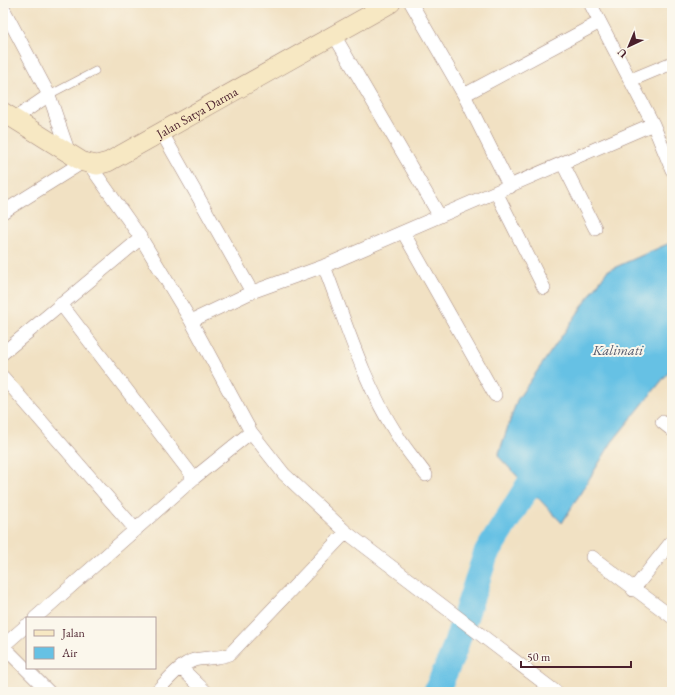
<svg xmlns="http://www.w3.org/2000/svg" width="675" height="695" font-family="'EB Garamond',serif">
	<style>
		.water { fill: #66c1e4; stroke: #587088 }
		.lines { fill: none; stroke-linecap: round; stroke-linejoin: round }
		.river { stroke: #66c1e4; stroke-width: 26 }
		.service-casing { stroke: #9e8077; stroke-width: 8 }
		.minor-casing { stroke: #9e8077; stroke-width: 14 }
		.secondary-casing { stroke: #9e8077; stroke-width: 20 }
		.service { stroke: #fff; stroke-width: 7 }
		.minor { stroke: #fff; stroke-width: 13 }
		.secondary { stroke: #f7e8c3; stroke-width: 19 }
		.labels { text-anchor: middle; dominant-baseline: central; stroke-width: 4; stroke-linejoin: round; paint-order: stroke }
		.street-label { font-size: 13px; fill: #4a1f2b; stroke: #fbf7ec }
		.water-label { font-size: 14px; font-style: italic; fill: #54586c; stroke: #fbf7ec }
	</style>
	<rect width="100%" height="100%" fill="#fbf7ec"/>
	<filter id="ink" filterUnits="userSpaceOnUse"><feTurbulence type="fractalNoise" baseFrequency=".025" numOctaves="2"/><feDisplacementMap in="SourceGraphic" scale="8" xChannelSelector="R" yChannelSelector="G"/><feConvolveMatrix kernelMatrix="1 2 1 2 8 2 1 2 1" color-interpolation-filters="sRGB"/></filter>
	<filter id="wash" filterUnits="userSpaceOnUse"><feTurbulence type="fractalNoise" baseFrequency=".012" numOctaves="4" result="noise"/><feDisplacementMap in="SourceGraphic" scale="16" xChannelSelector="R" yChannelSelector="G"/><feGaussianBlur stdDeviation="0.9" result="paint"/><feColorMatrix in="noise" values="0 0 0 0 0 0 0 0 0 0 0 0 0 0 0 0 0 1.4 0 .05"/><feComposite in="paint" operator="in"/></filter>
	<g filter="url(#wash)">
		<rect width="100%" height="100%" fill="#f1e1c3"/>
		<!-- water -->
		<path class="water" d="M672 242V368L612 442 562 523 498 456 517 400 607 271Z"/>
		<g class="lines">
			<!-- river -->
			<path class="river" d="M436 692 452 656 486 554 546 457"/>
		</g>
	</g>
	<g filter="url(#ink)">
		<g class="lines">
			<!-- service casing -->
			<g class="service-casing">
				<path id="service" d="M49 95 95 71"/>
			</g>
			<!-- minor casing -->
			<g class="minor-casing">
				<path id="minor" d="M411 3 464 95 510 187
					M590 3 653 124 672 170
					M3 8 49 95 69 153
					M334 35 439 215
					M631 80 672 63
					M464 95 600 22
					M14 119 49 95
					M162 133 252 292
					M89 164 141 238 191 321 251 432 284 474 346 532 556 692
					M563 164 595 228
					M496 192 544 288
					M3 212 83 162
					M403 232 495 395
					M324 266C346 323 364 384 397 435 405 449 417 462 426 475
					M61 304 194 478
					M191 321 252 292 324 266 653 124
					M3 353 141 238
					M3 377 136 530
					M662 422 672 430
					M592 557 672 617
					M633 590 672 541
					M35 618 194 478 251 432
					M27 625 3 646 49 692
					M181 668 206 692
					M156 692C166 682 179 665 194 660 206 657 219 659 230 654L346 532"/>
			</g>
			<!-- secondary casing -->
			<g class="secondary-casing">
				<g id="secondary">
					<path id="s1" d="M3 112 83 162 97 165 108 162 391 3"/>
				</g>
			</g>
			<!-- service -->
			<use href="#service" class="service"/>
			<!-- minor -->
			<use href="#minor" class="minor"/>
			<!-- secondary -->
			<use href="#secondary" class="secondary"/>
		</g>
	</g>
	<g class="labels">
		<!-- street labels -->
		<g class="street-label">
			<text stroke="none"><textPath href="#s1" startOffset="222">Jalan Satya Darma</textPath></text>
		</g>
		<!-- water labels -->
		<g class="water-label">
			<text x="618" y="350">Kalimati</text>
		</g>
	</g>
	<!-- margin -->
	<rect width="675" height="695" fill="none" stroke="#fbf7ec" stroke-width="16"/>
	<!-- legend -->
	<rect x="26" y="617" width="130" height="52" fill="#fbf7ec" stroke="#b4a19f"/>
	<rect x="34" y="630" width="20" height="6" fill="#f7e8c3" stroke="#b4a19f"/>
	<text x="62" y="637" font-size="12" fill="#4a1f2b">Jalan</text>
	<rect x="34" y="647" width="20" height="12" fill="#66c1e4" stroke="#b4a19f"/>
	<text x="62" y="657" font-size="12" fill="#4a1f2b">Air</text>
	<!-- north arrow -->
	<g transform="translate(629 46) rotate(224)" stroke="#fbf7ec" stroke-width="3" paint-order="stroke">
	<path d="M0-3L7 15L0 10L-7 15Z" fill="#4a1f2b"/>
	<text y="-6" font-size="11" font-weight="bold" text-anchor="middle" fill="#4a1f2b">U</text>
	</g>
	<!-- scale -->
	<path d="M521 661v6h110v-6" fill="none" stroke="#4a1f2b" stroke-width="2"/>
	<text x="527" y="661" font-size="12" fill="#4a1f2b" stroke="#fbf7ec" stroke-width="3" paint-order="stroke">50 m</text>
</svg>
